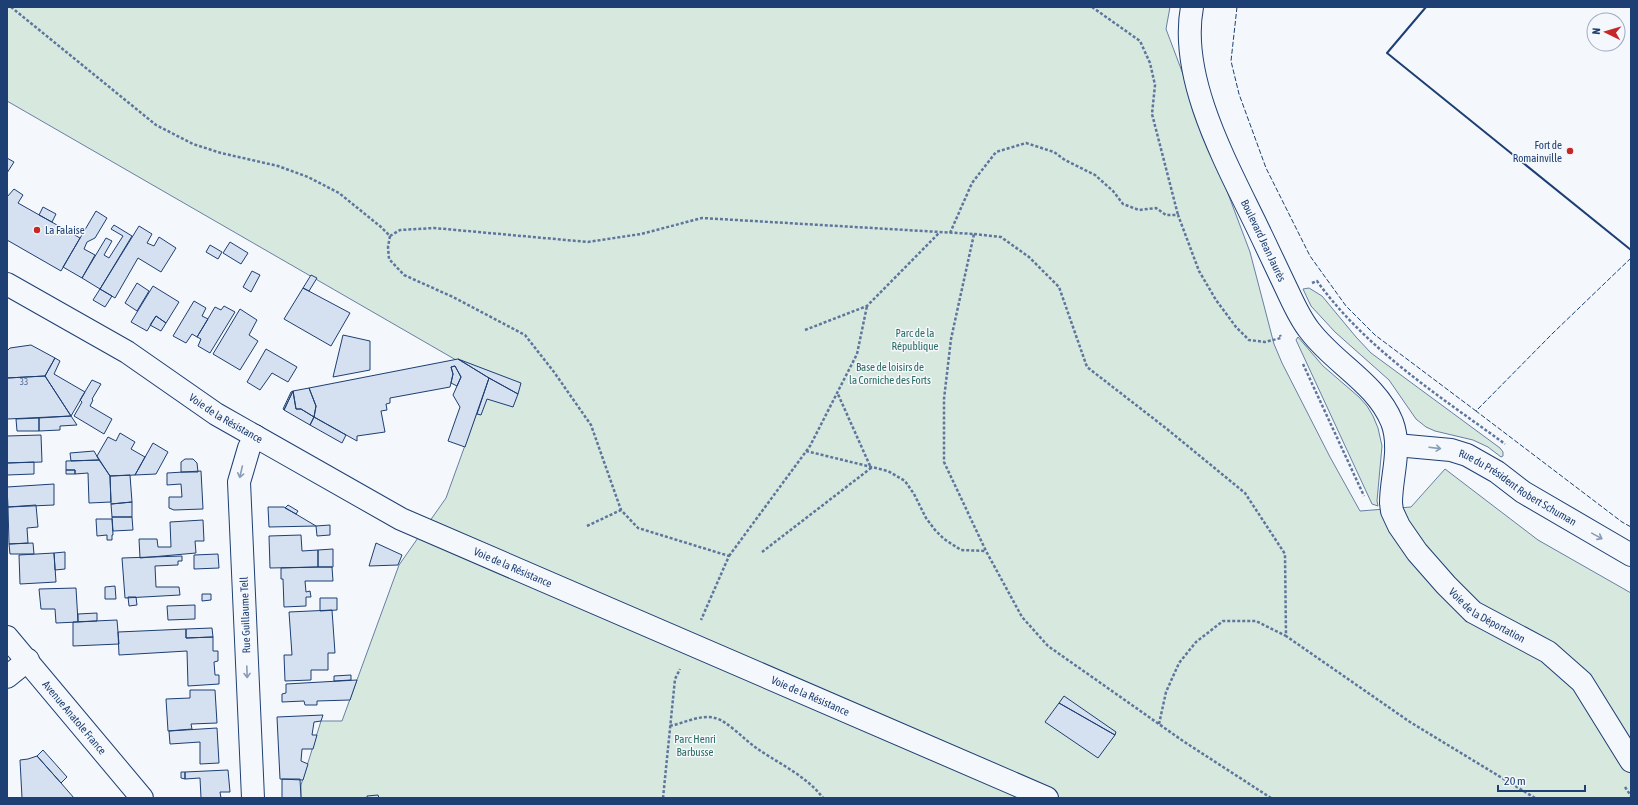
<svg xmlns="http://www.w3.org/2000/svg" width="1638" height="805" font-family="'Asap Condensed',sans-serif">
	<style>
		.green { fill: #d7e8df; stroke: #687fa3 }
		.building { fill: #d5e0f0; stroke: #1d3f73 }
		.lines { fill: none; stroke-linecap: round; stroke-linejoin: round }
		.minor-casing { stroke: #1d3f73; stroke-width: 24 }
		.tertiary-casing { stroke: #1d3f73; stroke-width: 24 }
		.path { stroke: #5e769c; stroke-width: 2.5; stroke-dasharray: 3 2; stroke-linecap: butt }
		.minor { stroke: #f4f7fb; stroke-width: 22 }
		.tertiary { stroke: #f4f7fb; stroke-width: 22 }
		.fence { stroke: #1d3f73; stroke-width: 1; stroke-dasharray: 5 2; stroke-linecap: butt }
		.wall { stroke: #1d3f73; stroke-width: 2 }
		.oneway { stroke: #889bb7 }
		.poi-dot { fill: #c62828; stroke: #f4f7fb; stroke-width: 1.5 }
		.labels { text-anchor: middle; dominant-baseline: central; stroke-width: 3; stroke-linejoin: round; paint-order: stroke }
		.number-label { font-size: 9px; fill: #4b6792 }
		.poi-label { font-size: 11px; fill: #1d3f73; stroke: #f4f7fb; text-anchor: end }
		.street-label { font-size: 11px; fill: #1d3f73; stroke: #f4f7fb }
		.park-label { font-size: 11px; fill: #2c6c60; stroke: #f4f7fb }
	</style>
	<rect width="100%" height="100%" fill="#f4f7fb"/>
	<!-- green -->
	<path class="green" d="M7 7H1170L1166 29 1250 252 1274 344 1282 363 1330 457 1360 511 1411 507 1445 469 1538 540 1631 593V798H301V785L321 721H342L399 565 446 498 489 379 7 101Z
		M1309 288 1322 296 1356 337 1371 353 1500 448 1503 452V456L1501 457 1488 447 1473 440 1435 431 1426 427 1416 419 1389 380 1335 332 1311 306 1303 289Z
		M1298 337 1323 366 1359 397 1367 406 1373 416 1378 428 1382 446 1377 501 1378 506 1372 504 1296 340Z"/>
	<!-- building -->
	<path class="building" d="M7 158 14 162 7 173Z
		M14 189 23 195 18 203 80 238 61 271 7 240V197Z
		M43 207 56 214 52 222 39 215Z
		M96 211 107 218 95 238 87 242 84 249 95 255 82 278 63 267Z
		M114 225 132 236 100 289 82 278 106 238 112 241 104 255 109 258 123 236 111 229Z
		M139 226 152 234 147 243 154 246 159 237 176 248 161 272 138 258 115 298 100 289Z
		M230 242 248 253 241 264 223 253Z
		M210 245 222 252 218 259 206 252Z
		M252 271 260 275 251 292 243 287Z
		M311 275 317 278 309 291 303 288Z
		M137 283 149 291 137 311 125 303Z
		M153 286 179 302 166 323 156 316 147 331 131 322Z
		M303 288 350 313 331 346 284 319Z
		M100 289 112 296 105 307 93 300Z
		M194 301 206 308 202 316 208 319 197 337 192 334 186 343 173 336Z
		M224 306 235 312 210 353 198 346 201 339 197 337 215 307 221 310Z
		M240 309 257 320 249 335 258 341 240 370 213 354Z
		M156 316 166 323 161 331 150 325Z
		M343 335 370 341V370L333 377Z
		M31 345 55 358 45 376 7 378V351L10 348Z
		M266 349 297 367 288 382 272 373 260 390 247 382Z
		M55 358 60 361 54 374 85 392 71 416 45 376Z
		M458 359 489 378 465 447 448 441 460 407 453 395 461 377 455 366 451 367 453 374 450 387 390 398V403L386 404 387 410 381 411 385 432 357 436V441L314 417 316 406 309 388Z
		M458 359 521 383 518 394 489 378Z
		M455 366 461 377 457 386 451 383 453 374 451 367Z
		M45 376 71 416 7 419V378Z
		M489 378 518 394 513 407 487 399 481 415 477 414Z
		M92 380 101 384 92 399 93 400 90 406 112 419 104 434 74 416 82 402 80 400Z
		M309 388 316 406 314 417 301 409H296L293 391Z
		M293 391 284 410 283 409 291 392Z
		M293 391 296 409H301L314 417 310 425 284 410Z
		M71 416 77 425 60 426V430L39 431V418Z
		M314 417 346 435 342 443 310 425Z
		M39 418V431H17L16 419Z
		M120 433 135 442 131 449 145 457 135 475 110 476 97 456 108 437 116 441Z
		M41 435 42 462 7 463V436Z
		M153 443 168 452 156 474 135 475Z
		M94 451 99 460 71 461 70 453Z
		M185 459H193L197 463 198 472H181V462Z
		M99 460 110 476 111 502 89 503 88 473 75 474V470H66V461Z
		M34 462V474L7 475V463Z
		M66 470H75V474H66Z
		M201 471 203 509 174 510 169 508V497H182L181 484 167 485V473Z
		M130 475 132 502 111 504 110 476Z
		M54 484V505L8 507 7 487Z
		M132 502V517H112L111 504Z
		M36 505 38 527 27 528 28 543 9 544 8 507Z
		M288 505 298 511 296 514 285 508Z
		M268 507H284L316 526 269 527Z
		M112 517H132L133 530 113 531Z
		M96 519H112L113 535H112V540H107V535L97 536Z
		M203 520 204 541H195L196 553 140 558 139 539H157L158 547H171L170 522Z
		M330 525V535L317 536 316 526Z
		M301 535 302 551 318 550V567L270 568 269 536Z
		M33 543 34 554H10L9 544Z
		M376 543 402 555 398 565 369 566Z
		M333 549V567H318V550Z
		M65 552V569L55 570 54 553Z
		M54 553 56 582 20 584 19 555Z
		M218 554 219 568 194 569V555Z
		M182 556V561H178V565L155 566 156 587H179L180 595 125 598 122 558Z
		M318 567H332L333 581H305L306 592 310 591 311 597H306V606L284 607 283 579H281V568Z
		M115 586 116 599H105V587Z
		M76 588 78 622 56 623 55 609H41L39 589Z
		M202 594H211V600L202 601Z
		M128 597H136L137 605 129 606Z
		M320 598H337V610L320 611Z
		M195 605V619L168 620 167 606Z
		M332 610 335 653H328V670H311V680L285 681 284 655H292L289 612Z
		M97 613V621L78 622V614Z
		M117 620 119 644 73 646V622Z
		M212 628 213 637 186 638V629Z
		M186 629V638L213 637V651H218V661L214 662 215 675H219V684L188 686 187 651 119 655 118 632Z
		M351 675V680L334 681V676Z
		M357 680 350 700 317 701V705H305L304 701 282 702V694L286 693V684Z
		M190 690H215L217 723 191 724 192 729 168 731 166 699 190 698Z
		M1064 696 1116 732 1115 735 1059 703Z
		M1059 703 1115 735 1098 758 1045 722Z
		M323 715 321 721 314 722 312 735H317L313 749H302L301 761 308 764 303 780 280 779 277 717Z
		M217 728 219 763 200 764V742L170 744 169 731Z
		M43 750 67 777 61 783 37 756Z
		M37 756 61 783 74 798H22L20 760 28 759Z
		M228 770 230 792H220L221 798H201L200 778 185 779V772Z
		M181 772H185V779L181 778Z
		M282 779H300L301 798H282Z
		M378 795 379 798H367V796Z"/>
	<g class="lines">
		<!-- minor casing -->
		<g class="minor-casing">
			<g id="minor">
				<path id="s1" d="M1396 445 1451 450 1467 455 1497 472 1523 492 1631 555"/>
				<path d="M7 677 28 660"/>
				<path d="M253 798 239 482 249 448 255 436"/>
			</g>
		</g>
		<!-- tertiary casing -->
		<g class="tertiary-casing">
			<g id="tertiary">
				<path id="s2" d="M1192 7C1178 82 1231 171 1262 237 1271 256 1280 275 1289 294 1295 307 1301 320 1310 331 1335 364 1376 383 1392 422 1402 449 1391 476 1391 503L1392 511 1399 526 1417 552 1446 585 1473 612 1548 652 1582 682 1631 761"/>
				<path id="s3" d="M7 284 127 352 216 414 401 519 1047 798"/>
				<path id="s4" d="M7 637 142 798"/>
			</g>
		</g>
		<!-- path -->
		<path class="path" d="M11 7 156 125 193 144 221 153 278 166 308 177 339 193 381 227 390 236 388 247 389 259 404 275 453 297 525 335 554 372 591 425 621 510 638 528 729 556 701 620
			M1092 7 1140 41 1150 63 1155 85 1152 114 1178 215
			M950 233 972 183 996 152 1026 143 1054 152 1065 160 1095 175 1113 191 1123 204 1139 210 1156 208 1166 215H1178L1199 271 1216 300 1236 327 1249 340 1265 342 1281 338 1280 335
			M974 234 1001 237 1029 257 1059 287 1087 367 1167 429 1245 493 1285 554 1286 636 1410 722 1535 798
			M390 236 400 230 434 228 588 242 641 234 702 218 974 234 951 339 944 399V462L986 551 1022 617 1048 646 1183 741 1271 798
			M1312 283 1317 281C1366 349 1438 395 1505 444
			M805 330 867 306 939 233
			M1303 364 1364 496
			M806 451 888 471 905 481 914 494 926 518 935 530 944 539 961 550 986 551
			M587 526 621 510
			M762 552 871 468 837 392
			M729 556 810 446 857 354 867 306
			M1159 724 1166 692 1179 663 1196 642 1223 621H1256L1286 636
			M670 726C684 723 701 714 715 718 726 720 745 740 755 747 777 763 806 775 823 798
			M1625 787 1631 796
			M663 798 675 679 680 669"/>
		<!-- minor -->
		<use href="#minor" class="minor"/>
		<!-- tertiary -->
		<use href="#tertiary" class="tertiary"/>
		<!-- fence -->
		<path class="fence" d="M1237 7 1231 61 1239 94 1266 168 1310 256 1346 306 1375 335 1476 411
			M1631 258 1553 333 1476 411 1622 522 1631 527"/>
		<!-- wall -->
		<path class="wall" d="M1426 7 1387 53 1631 250"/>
	</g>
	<!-- one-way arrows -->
	<defs><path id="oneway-shaft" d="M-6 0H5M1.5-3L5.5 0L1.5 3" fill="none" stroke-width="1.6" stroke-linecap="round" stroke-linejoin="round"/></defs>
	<g class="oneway">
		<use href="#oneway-shaft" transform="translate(1435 448) rotate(7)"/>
		<use href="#oneway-shaft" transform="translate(241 472) rotate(103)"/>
		<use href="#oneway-shaft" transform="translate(1597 536) rotate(29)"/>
		<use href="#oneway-shaft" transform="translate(247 672) rotate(88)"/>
	</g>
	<!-- markers -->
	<g class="poi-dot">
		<circle cx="1570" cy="151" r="4"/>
		<circle cx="37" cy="230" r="4"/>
	</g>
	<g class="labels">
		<!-- number labels -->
		<g class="number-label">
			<text x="24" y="382">33</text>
		</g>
		<!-- poi labels -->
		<g class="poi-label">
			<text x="1562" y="145">Fort de<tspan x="1562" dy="13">Romainville</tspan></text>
			<text x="45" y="230" text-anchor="start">La Falaise</text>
		</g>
		<!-- street labels -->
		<g class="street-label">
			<text stroke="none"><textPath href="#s2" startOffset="248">Boulevard Jean Jaurès</textPath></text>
			<text stroke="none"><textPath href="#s3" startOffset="257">Voie de la Résistance</textPath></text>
			<text stroke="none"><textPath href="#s1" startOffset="132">Rue du Président Robert Schuman</textPath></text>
			<text stroke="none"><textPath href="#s3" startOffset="581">Voie de la Résistance</textPath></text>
			<text stroke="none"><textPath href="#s2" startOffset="707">Voie de la Déportation</textPath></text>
			<text transform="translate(245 615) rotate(-92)">Rue Guillaume Tell</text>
			<text stroke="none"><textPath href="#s3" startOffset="905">Voie de la Résistance</textPath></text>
			<text stroke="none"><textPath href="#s4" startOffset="105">Avenue Anatole France</textPath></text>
		</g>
		<!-- park labels -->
		<g class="park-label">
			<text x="915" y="333">Parc de la<tspan x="915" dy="13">République</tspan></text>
			<text x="890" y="367">Base de loisirs de<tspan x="890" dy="13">la Corniche des Forts</tspan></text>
			<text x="695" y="739">Parc Henri<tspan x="695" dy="13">Barbusse</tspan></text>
		</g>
	</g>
	<!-- border -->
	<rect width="1638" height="805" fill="none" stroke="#1d3f73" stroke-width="16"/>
	<!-- north arrow -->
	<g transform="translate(1606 32) rotate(275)"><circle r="19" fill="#f4f7fb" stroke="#9eadc5"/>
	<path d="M0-3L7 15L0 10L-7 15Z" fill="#c62828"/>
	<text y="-6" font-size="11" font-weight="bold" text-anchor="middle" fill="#1d3f73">N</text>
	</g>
	<!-- scale -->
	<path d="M1498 785v6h87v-6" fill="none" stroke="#1d3f73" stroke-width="2"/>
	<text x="1504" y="785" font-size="12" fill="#1d3f73" stroke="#f4f7fb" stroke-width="3" paint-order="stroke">20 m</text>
</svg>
